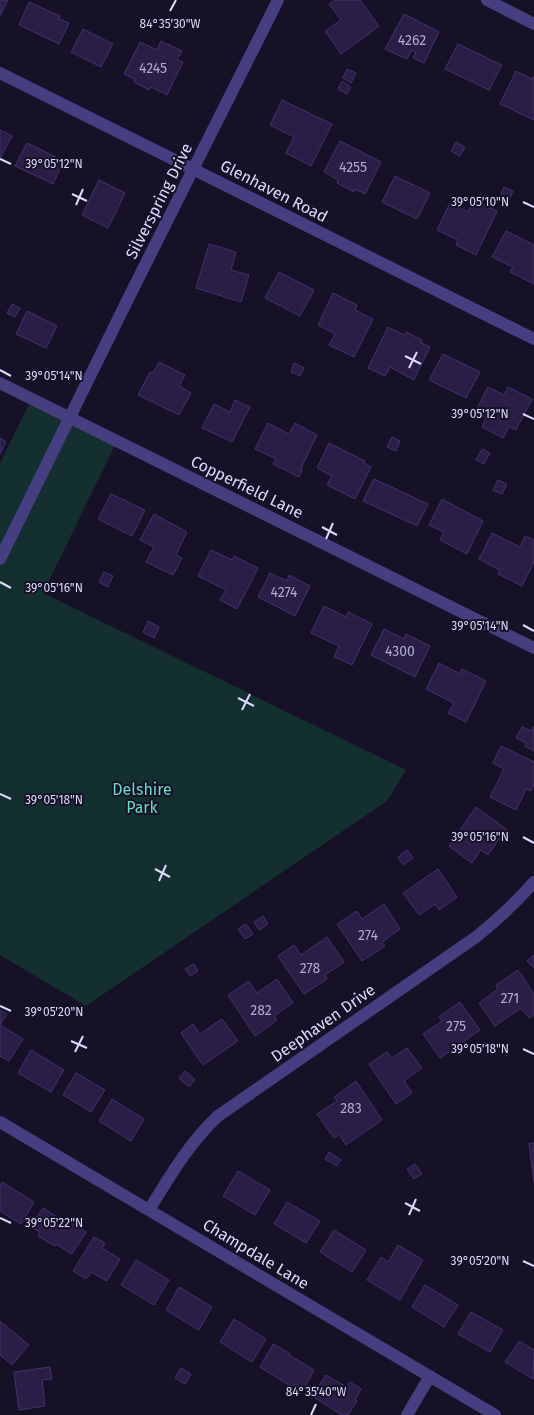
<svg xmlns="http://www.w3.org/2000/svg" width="534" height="1415" font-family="'Fira Sans',sans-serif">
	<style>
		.green { fill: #142f30 }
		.building { fill: #281e46; stroke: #413270 }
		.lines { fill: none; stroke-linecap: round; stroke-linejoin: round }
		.minor { stroke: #453f82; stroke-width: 12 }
		.ticks { fill: none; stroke: #ded8fd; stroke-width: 2 }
		.labels { text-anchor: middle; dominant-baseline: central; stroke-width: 4; stroke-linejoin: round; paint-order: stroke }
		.number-label { font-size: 14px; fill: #b0aacf }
		.street-label { font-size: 16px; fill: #ded8fd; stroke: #161126 }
		.park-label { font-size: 16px; fill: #68d9c2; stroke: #161126 }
		.ticks-label { font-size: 12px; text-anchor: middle; fill: #ded8fd; stroke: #161126; stroke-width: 4; stroke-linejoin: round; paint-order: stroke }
	</style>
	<rect width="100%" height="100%" fill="#161126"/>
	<!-- green -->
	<path class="green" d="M32 398 117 441 43 593 406 770 387 801 86 1006 0 955V463Z"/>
	<!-- building -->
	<path class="building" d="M0 0H8L0 16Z
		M336 0H360L379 26 341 54 325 31 341 20 329 4Z
		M29 2 60 16 59 19 69 23 59 44 19 25Z
		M404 14 439 32 424 63 413 58 416 53 412 50 407 59 385 49Z
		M83 29 113 44 101 67 71 52Z
		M161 41 182 51 177 60 183 62 167 95 151 87 149 90 134 82 135 79 124 74 140 42 157 50Z
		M458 44 502 65 489 90 445 69Z
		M347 69 356 73 351 83 343 78Z
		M516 71 532 79 534 76V120L500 104Z
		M342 81 351 87 347 94 338 89Z
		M282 100 332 124 311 166 286 153 294 137 270 125Z
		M0 130 12 136 0 159Z
		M340 141 381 162 365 194 355 189 354 192 337 183 338 180 324 172Z
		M456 142 465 147 460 156 451 151Z
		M27 143 64 161 53 184 15 166Z
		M395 176 430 193 417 219 382 202Z
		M99 180 125 193 108 228 82 215Z
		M504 187 513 191 509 200 500 196Z
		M474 200 497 211 476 255 456 245 458 240 437 230 450 203 468 212Z
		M506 231 534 245V284L510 272 513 267 492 257Z
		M209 244 236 252 231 270 249 275 241 302 196 288Z
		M279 272 314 290 300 316 265 298Z
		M333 293 357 305 355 310 373 319 354 357 329 345 335 334 318 325Z
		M12 304 20 308 15 317 7 313Z
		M27 311 57 326 46 348 16 334Z
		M388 327 404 335 406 332 422 340 421 343 430 347 414 380 390 367 385 376 368 368Z
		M443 354 480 372 466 398 429 380Z
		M159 362 185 375 179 386 191 393 179 415 138 395 150 372 153 373Z
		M294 363 304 368 300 376 291 372Z
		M488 387 504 395 508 387 532 399 516 430 509 427 503 438 482 427 486 418 475 412Z
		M235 400 250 407 232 442 202 428 214 404 230 412Z
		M268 423 289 434 295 423 317 435 301 468 302 470 299 477 273 464 276 459 255 449Z
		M392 437 400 441 396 451 387 447Z
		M0 438 6 442 0 454Z
		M329 443 365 461 364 463 371 467 355 499 327 485 332 476 317 468Z
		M482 449 490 453 484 464 476 460Z
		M374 479 428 504 417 526 363 501Z
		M498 480 507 484 502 494 493 490Z
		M111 494 145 510 132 536 98 519Z
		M442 499 483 521 467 554 440 540 444 532 429 525Z
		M154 514 187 532 176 555 182 558 173 575 146 562 154 547 140 540Z
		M492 533 520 547 525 536 534 540V562L522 586 498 574 500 570 479 559Z
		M211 550 232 560 234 556 258 568 237 609 220 600 226 590 198 576Z
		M104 572 113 576 108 587 99 582Z
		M270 573 287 581 289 575 310 586 295 616 258 597Z
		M324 606 346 617 348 612 372 624 352 665 334 657 339 646 311 633Z
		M148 621 159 627 154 638 143 632Z
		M384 629 404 639 406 634 430 646 415 677 371 655Z
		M439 663 460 674 462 669 486 681 466 722 448 713 454 703 426 689Z
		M534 726V751L525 746 526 743 516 738 522 727 531 731Z
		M501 746 534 762V784L531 791 526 789 516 810 490 797 504 769 493 763Z
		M476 807 506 829 488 855 481 850 472 863 449 846Z
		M407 850 413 858 403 865 398 857Z
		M438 869 457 897 439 910 435 904 419 915 403 893Z
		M384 904 400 929 382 942 385 946 362 961 337 924 357 911 362 919Z
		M263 916 268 924 259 930 254 922Z
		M246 924 253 934 245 939 238 929Z
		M327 937 344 962 325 975 327 979 304 994 278 956 294 945 301 955Z
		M534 955V968L527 961Z
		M194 964 198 971 190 976 185 969Z
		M518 970 534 994V1015L529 1018 521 1008 495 1026 479 1003 498 989 496 985Z
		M277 979 293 1003 274 1016 277 1020 255 1036 228 995 249 981 257 993Z
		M460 1002 480 1030 440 1058 423 1034 442 1021 439 1017Z
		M0 1010 7 1014 0 1025Z
		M222 1019 238 1041 203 1065 181 1033 193 1024 200 1034Z
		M0 1025 23 1039 9 1061 0 1056Z
		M407 1048 422 1068 404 1081 412 1093 396 1104 369 1064 387 1052 392 1058Z
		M31 1050 64 1070 51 1092 18 1073Z
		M185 1071 195 1079 189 1087 179 1078Z
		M76 1073 105 1090 91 1112 63 1095Z
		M356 1081 382 1120 346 1145 339 1135 334 1138 317 1114 337 1101 334 1097Z
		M112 1099 144 1119 131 1141 99 1121Z
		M529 1143H534V1182Z
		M329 1152 341 1160 337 1166 325 1159Z
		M415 1164 422 1174 414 1179 407 1169Z
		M238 1171 270 1190 255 1215 223 1196Z
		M2 1182 34 1202 21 1224 0 1211V1186Z
		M287 1202 320 1221 306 1243 274 1224Z
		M43 1208 68 1224 70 1222 86 1232 72 1254 56 1244 55 1246 38 1236 40 1232 31 1227Z
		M334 1230 366 1250 352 1272 320 1252Z
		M94 1237 105 1243 102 1248 120 1259 107 1281 91 1272 86 1279 73 1271Z
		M398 1245 423 1260 400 1300 367 1280 381 1257 388 1262Z
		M136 1260 169 1280 154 1305 121 1285Z
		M425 1285 458 1305 444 1327 412 1307Z
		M179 1287 212 1307 199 1330 166 1310Z
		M471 1312 503 1330 490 1352 458 1334Z
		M234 1319 266 1339 252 1362 220 1342Z
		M0 1321 29 1345 12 1365 0 1355Z
		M519 1341 534 1350 533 1379 505 1362Z
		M273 1344 289 1353V1355L314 1370 303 1390 294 1384 292 1387 260 1367Z
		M50 1367 52 1379 42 1380 45 1406 19 1410 14 1372Z
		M181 1368 191 1374 185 1384 175 1378Z
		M326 1375 347 1387 350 1382 361 1389 355 1400 357 1401 348 1415H342L312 1396Z"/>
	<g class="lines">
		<!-- minor -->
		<path class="minor" d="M487 0 534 24
			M0 73 534 339
			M0 383 534 648
			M0 559 130 295 278 0
			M0 1122 495 1415
			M149 1210C170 1176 189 1143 218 1116L476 937C497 920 516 903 534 882
			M407 1415 430 1376"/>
	</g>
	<!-- ticks -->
	<path class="ticks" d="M170 11 176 0M0 159 11 164M72 194 87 201M523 202 534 207M76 205 83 189M405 356 421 364M409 368 417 352M0 370 11 376M523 414 534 419M322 527 337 535M326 539 333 523M0 582 11 588M523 625 534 631M238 698 254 706M242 710 250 694M0 794 11 799M523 837 534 843M155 869 170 877M159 881 166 865M0 1006 11 1011M71 1041 87 1048M523 1049 534 1054M75 1052 83 1036M405 1203 420 1211M409 1215 416 1199M0 1218 11 1223M523 1261 534 1266M311 1415 316 1404"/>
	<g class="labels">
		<!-- number labels -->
		<g class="number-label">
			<text x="412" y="40">4262</text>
			<text x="153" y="68">4245</text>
			<text x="353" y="167">4255</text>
			<text x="284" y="592">4274</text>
			<text x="400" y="651">4300</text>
			<text x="368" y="935">274</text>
			<text x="310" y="968">278</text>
			<text x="510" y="998">271</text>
			<text x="261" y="1010">282</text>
			<text x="456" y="1026">275</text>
			<text x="351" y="1108">283</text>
		</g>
		<!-- street labels -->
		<g class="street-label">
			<text transform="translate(274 191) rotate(27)">Glenhaven Road</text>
			<text transform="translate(159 201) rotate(-63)">Silverspring Drive</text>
			<text transform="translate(247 487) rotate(26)">Copperfield Lane</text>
			<text transform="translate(323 1023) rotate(-35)">Deephaven Drive</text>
			<text transform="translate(256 1254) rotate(31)">Champdale Lane</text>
		</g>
		<!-- park labels -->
		<g class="park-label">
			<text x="142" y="789">Delshire<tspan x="142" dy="18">Park</tspan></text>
		</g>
	</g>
	<g class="ticks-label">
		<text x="170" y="28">84°35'30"W</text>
		<text x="54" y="168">39°05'12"N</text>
		<text x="480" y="206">39°05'10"N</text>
		<text x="54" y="380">39°05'14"N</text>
		<text x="480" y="418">39°05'12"N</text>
		<text x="54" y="592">39°05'16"N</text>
		<text x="480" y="630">39°05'14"N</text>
		<text x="54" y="804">39°05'18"N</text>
		<text x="480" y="841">39°05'16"N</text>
		<text x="54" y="1016">39°05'20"N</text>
		<text x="480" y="1053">39°05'18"N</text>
		<text x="54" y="1227">39°05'22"N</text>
		<text x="480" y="1265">39°05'20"N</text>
		<text x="316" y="1396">84°35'40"W</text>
	</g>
</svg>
